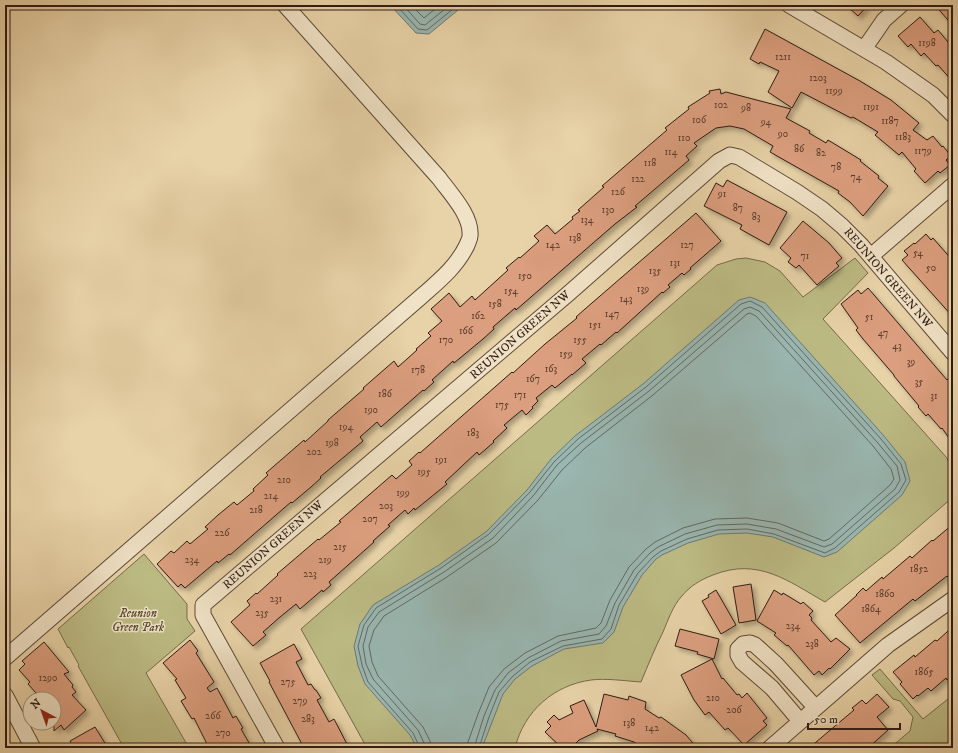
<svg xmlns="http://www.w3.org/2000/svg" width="958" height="753" font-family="'IM FELL DW Pica',serif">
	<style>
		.green { fill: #bcba83; stroke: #766a4a }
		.water { fill: #99b6b0; stroke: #6f7871 }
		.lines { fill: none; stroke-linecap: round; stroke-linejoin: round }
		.shore { stroke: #646861; stroke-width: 1 }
		.building { fill: #db9e7e; stroke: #2f1a12; filter: url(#shadow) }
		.minor-casing { stroke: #5d4837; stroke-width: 17 }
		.minor { stroke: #f0e2c6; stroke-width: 15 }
		.labels { text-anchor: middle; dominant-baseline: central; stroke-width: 3; stroke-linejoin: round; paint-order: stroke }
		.number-label { font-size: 10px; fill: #5a3b2d }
		.street-label { font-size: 12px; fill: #2f1a12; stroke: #f0e2c6 }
		.park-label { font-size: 12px; font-style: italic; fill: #594a34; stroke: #f0e2c6 }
	</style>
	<defs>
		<filter id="shadow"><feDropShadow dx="3.5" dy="3.5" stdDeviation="2" flood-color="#0004"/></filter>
	</defs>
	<rect width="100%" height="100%" fill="#e8d2a7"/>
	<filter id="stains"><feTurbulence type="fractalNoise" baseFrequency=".005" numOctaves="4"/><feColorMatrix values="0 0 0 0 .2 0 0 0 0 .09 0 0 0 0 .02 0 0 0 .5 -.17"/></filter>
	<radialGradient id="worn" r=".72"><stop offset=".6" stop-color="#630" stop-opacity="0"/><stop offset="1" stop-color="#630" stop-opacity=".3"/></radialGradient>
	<!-- green -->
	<path class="green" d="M746 258 765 262 780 271 803 297 855 258 868 273 823 319 947 458 953 474V497L894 548 825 602C788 581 758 557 713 575 700 580 690 586 681 597 673 606 668 620 663 632 655 648 648 665 641 682 626 681 605 678 591 680 554 685 524 711 515 748H367L301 629 717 265 736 259Z
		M144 554 187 604V619L195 631 146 673 189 748H124L78 666 79 665 69 647 68 648 58 629Z
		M880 669 923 719 953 695V748H890L910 731 913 717 900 701 893 699 872 675Z"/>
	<!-- water -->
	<path class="water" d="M390 5H464L429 34 416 33Z
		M750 297 765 303 884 436 905 462 910 481 902 495 837 552 824 557 773 537 747 533 719 534 688 543 662 555 656 559 642 575 623 607 614 632 603 643 564 649 532 666 515 679 503 694 482 748H417L410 735 365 684 358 666 354 646 360 624 373 605 439 565 487 531 527 490 551 459 575 436 643 384 739 300Z"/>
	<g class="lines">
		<!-- shore -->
		<path class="shore" d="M396 5 418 29 427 30 458 5
			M403 5 420 24 425 25 450 5
			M411 5 424 18 440 5
			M420 748 413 733 368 682 362 665 358 646 364 625 376 608 441 568 489 534 530 492 554 462 578 439 646 387 741 304 750 301 762 307 881 439 901 464 906 480 899 492 835 548 825 553 774 534 747 529 718 530 687 539 661 551 653 557 638 573 619 605 611 629 602 639 563 646 530 662 512 677 499 692 489 717 479 748
			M425 748 424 743 418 730 373 679 366 664 363 646 368 627 379 612 444 572 493 538 533 496 557 465 581 443 649 391 744 309 750 307 759 311 877 442 897 466 900 480 895 489 832 544 824 547 776 529 747 524 717 525 685 534 658 547 650 553 634 570 615 603 606 626 599 634 561 641 528 658 508 673 495 690 484 716 474 748
			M431 748 430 741 423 727 378 676 372 662 369 646 374 630 384 616 447 577 496 543 538 500 562 470 585 448 653 395 747 314 750 313 756 316 873 446 891 469 894 479 890 485 844 526 829 539 824 541 778 523 747 518 715 519 683 528 655 542 646 549 629 567 610 600 601 623 596 628 558 636 525 653 504 669 489 687 478 714 468 742V748"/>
	</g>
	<!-- building -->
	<path class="building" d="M846 5H868L858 16Z
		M935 5H953V26Z
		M920 17 934 33 938 30 953 48V82L938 65 936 66 924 53 921 56 911 44 908 47 898 36Z
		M765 29 860 81 891 100 919 123 913 130 927 140 933 136 942 147 943 146 951 156 946 160 950 165 940 173 938 171 925 183 914 171 916 169 902 152 899 155 875 135 878 132 853 117 851 118 801 92 792 108 768 92 779 71 760 62 759 64 750 59Z
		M720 89 721 94 726 92 791 109 786 118 810 131 809 133 826 143 828 140 861 160 860 161 879 176 878 178 888 186 863 216 850 202 838 193 839 191 770 152 773 146 744 129 730 126 716 128 694 143 697 146 686 156 689 160 635 206 637 207 615 224 516 310 515 308 493 327 494 329 483 339 454 363 453 361 432 380 434 382 424 391 423 390 381 427 377 422 360 437 363 441 320 477 321 478 311 487 292 503 291 502 230 555 229 554 218 563 217 561 185 588 181 584 178 587 157 564 171 551 174 553 187 541 190 544 208 529 205 527 218 515 234 502 237 505 254 491 253 489 268 475 266 473 304 440 305 442 328 421V420L364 389 363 388 394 361 398 367 417 350 416 349 431 336 428 333 442 321 431 309 449 293 460 307 472 296 475 300 508 270 506 268 519 257 520 258 539 241 534 236 547 225 555 234 573 219 572 217 580 211 578 210 604 187 602 186 667 130 665 128 689 109 688 107 710 93 709 91Z
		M727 180 787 212 769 245 740 229 742 225 704 206 716 183 723 187Z
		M696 213 721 241 690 268 691 269 684 275 682 273 668 285 670 287 663 293 662 292 617 333 616 332 601 345 600 344 582 359 586 363 572 375V374L555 388 552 385 536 398 538 401 532 407 533 408 526 415 522 410 504 425 507 428 493 441 494 442 479 455 477 452 445 482 447 484 415 510 414 508 408 514 405 510 388 525 390 526 373 541 374 542 329 582 331 585 323 592 322 590 300 609 296 604 280 617 263 632 266 635 253 646 231 622 250 605 247 601 256 593 257 594 278 575 277 574 318 539 319 540 341 522 339 521 392 475 396 479 412 465 409 461 419 452 420 453 512 372 513 373 545 344 577 318 576 317 585 309Z
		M803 221 829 243 842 258 836 263 839 266 817 285 799 265 796 268 788 262 791 258 780 248Z
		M926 234 931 240 933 238 953 261V317L902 260 908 255 904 251 914 243 915 244Z
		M868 288 947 380 948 379 953 385V444L942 428 941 429 928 414 926 416 918 407 919 406 894 376V375L863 339 856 330 858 328 841 304 858 290 861 294Z
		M953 524V582L947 576 915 601 913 599 860 643 835 615 857 595H856L863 588 866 591 882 577 883 579 910 556 912 558 932 540 933 541Z
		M751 584 756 620 739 623 733 587Z
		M716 590 736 625 721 634 702 601 709 597 708 595Z
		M774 590 782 595 783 593 801 604 803 602 813 611 809 615 812 618 811 620 831 642 836 638 850 649 830 669 829 668 822 675 819 671 814 675 788 645 787 646 774 635 776 633 757 621Z
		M680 629 719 639 714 659 697 654 698 652 675 646Z
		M948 631 953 637V675L947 680 946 678 931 691 928 688 918 696 917 695 913 699 900 684 902 682 893 672 914 655 915 657 935 640 937 641Z
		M190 640 198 651 196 653 214 682 207 688 210 692 217 688 233 718 236 716 243 728 241 729 252 748H209L194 718 192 719 181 701 186 698 175 680 177 679 163 663Z
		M44 642 69 672 64 674 73 685 72 687 76 692 72 695 86 710 64 730 61 725 54 731V699H43L37 692 36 693 28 684 30 682 19 670 25 664 22 661Z
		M294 644 302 659 296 662 308 685 311 684 315 690H316L321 698 317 700 329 722 334 719 349 748H304L269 682 270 681 260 663Z
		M712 659 722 679 723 678 737 695 739 694 742 698 747 693 767 718 763 721 767 725 744 745 728 728 725 730 709 712 705 715 694 700 681 675Z
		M604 694 628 700 629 696 646 702 645 709 659 718 661 717 686 735 697 748H642L634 742 615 736 616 734 597 729 598 731 579 740 571 748H562L545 732 551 726 547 722 554 715 559 720 573 713 570 706 584 700 596 727Z
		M877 694 889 707 877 717 888 730 868 748H809L854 710 852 708 862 700 866 704Z
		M95 727 108 748H74L70 741Z"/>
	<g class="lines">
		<!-- minor casing -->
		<g class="minor-casing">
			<path id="minor" d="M789 5 886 62 933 95 953 115
				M864 49 884 20 901 5
				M871 256 953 185
				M5 658 423 295C440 280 457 266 467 245 468 242 470 239 470 236 472 216 450 193 439 178L285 5
				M5 695 33 748
				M800 721 772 688 742 662 738 655V649L743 644 750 643 755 645 776 664 816 708
				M277 748 208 624 203 615V605L568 294 719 161 730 155 739 157 797 192 822 209 842 226 861 245 953 353
				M770 748 888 645 953 599"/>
		</g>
		<!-- minor -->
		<use href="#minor" class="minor"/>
	</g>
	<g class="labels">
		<!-- number labels -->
		<g class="number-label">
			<text x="927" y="43">1198</text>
			<text x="783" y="57">1211</text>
			<text x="818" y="78">1203</text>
			<text x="834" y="91">1199</text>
			<text x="721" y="105">102</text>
			<text x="871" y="107">1191</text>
			<text x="746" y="108">98</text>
			<text x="699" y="120">106</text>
			<text x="890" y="121">1187</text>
			<text x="766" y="122">94</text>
			<text x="783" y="134">90</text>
			<text x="903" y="137">1183</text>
			<text x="684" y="138">110</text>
			<text x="799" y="149">86</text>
			<text x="923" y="151">1179</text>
			<text x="671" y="152">114</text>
			<text x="821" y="153">82</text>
			<text x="650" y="163">118</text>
			<text x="836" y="167">78</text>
			<text x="856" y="177">74</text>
			<text x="638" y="179">122</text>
			<text x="618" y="192">126</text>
			<text x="722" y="194">91</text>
			<text x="738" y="208">87</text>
			<text x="608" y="210">130</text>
			<text x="756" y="217">83</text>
			<text x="587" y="220">134</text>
			<text x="575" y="238">138</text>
			<text x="553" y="245">142</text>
			<text x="687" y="245">127</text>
			<text x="918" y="253">54</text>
			<text x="805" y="256">71</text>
			<text x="675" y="263">131</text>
			<text x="931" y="268">50</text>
			<text x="655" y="271">135</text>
			<text x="525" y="276">150</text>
			<text x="643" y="289">139</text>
			<text x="511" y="291">154</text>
			<text x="626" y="299">143</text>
			<text x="495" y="304">158</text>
			<text x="612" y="314">147</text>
			<text x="478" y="316">162</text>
			<text x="869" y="317">51</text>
			<text x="595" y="325">151</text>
			<text x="466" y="331">166</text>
			<text x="883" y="333">47</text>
			<text x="446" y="340">170</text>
			<text x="580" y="340">155</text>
			<text x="897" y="346">43</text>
			<text x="566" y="354">159</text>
			<text x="911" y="362">39</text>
			<text x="551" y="369">163</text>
			<text x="418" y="370">178</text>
			<text x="533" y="379">167</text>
			<text x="919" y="382">35</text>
			<text x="385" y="394">186</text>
			<text x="520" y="395">171</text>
			<text x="934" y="396">31</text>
			<text x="502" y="405">175</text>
			<text x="371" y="410">190</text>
			<text x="346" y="427">194</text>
			<text x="473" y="433">183</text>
			<text x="332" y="443">198</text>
			<text x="314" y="452">202</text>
			<text x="441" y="460">191</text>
			<text x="424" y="472">195</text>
			<text x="284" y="480">210</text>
			<text x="403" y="493">199</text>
			<text x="271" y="496">214</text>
			<text x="386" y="506">203</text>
			<text x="256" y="510">218</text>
			<text x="370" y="519">207</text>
			<text x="222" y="533">226</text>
			<text x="340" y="547">215</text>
			<text x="192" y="560">234</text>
			<text x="325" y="560">219</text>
			<text x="919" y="569">1852</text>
			<text x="310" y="574">223</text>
			<text x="885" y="594">1860</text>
			<text x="276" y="599">231</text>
			<text x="871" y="609">1864</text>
			<text x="262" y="613">235</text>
			<text x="793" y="626">234</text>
			<text x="812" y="644">238</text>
			<text x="924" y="672">1865</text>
			<text x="48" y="678">1290</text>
			<text x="288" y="682">275</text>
			<text x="713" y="698">210</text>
			<text x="300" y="701">279</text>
			<text x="734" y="710">206</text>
			<text x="213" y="716">266</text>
			<text x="308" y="719">283</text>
			<text x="629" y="723">138</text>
			<text x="652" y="728">142</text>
			<text x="223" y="733">270</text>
		</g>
		<!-- street labels -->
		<g class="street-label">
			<text transform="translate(888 278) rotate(49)">REUNION GREEN NW</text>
			<text transform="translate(520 335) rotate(-41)">REUNION GREEN NW</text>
			<text transform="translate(273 545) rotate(-41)">REUNION GREEN NW</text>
		</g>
		<!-- park labels -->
		<g class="park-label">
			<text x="138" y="613">Reunion<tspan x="138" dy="14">Green Park</tspan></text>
		</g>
	</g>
	<!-- margin -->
	<rect width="958" height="753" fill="none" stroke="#e8d2a7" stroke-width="20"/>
	<rect x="6" y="6" width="946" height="741" fill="none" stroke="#2f1a12" stroke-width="2"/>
	<rect x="10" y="10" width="938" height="733" fill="none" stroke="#2f1a12"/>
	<!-- north arrow -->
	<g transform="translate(42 711) rotate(319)"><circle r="19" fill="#f0e2c6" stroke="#a3927e"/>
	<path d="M0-3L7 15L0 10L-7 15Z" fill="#8f2418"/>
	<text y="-6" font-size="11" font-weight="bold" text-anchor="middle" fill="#2f1a12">N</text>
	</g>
	<!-- scale -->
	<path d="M808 723v6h92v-6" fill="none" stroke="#2f1a12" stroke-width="2"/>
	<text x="814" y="723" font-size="12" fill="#2f1a12" stroke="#f0e2c6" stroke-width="3" paint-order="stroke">50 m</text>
	<rect width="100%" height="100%" filter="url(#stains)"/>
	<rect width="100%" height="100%" fill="url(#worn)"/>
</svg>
